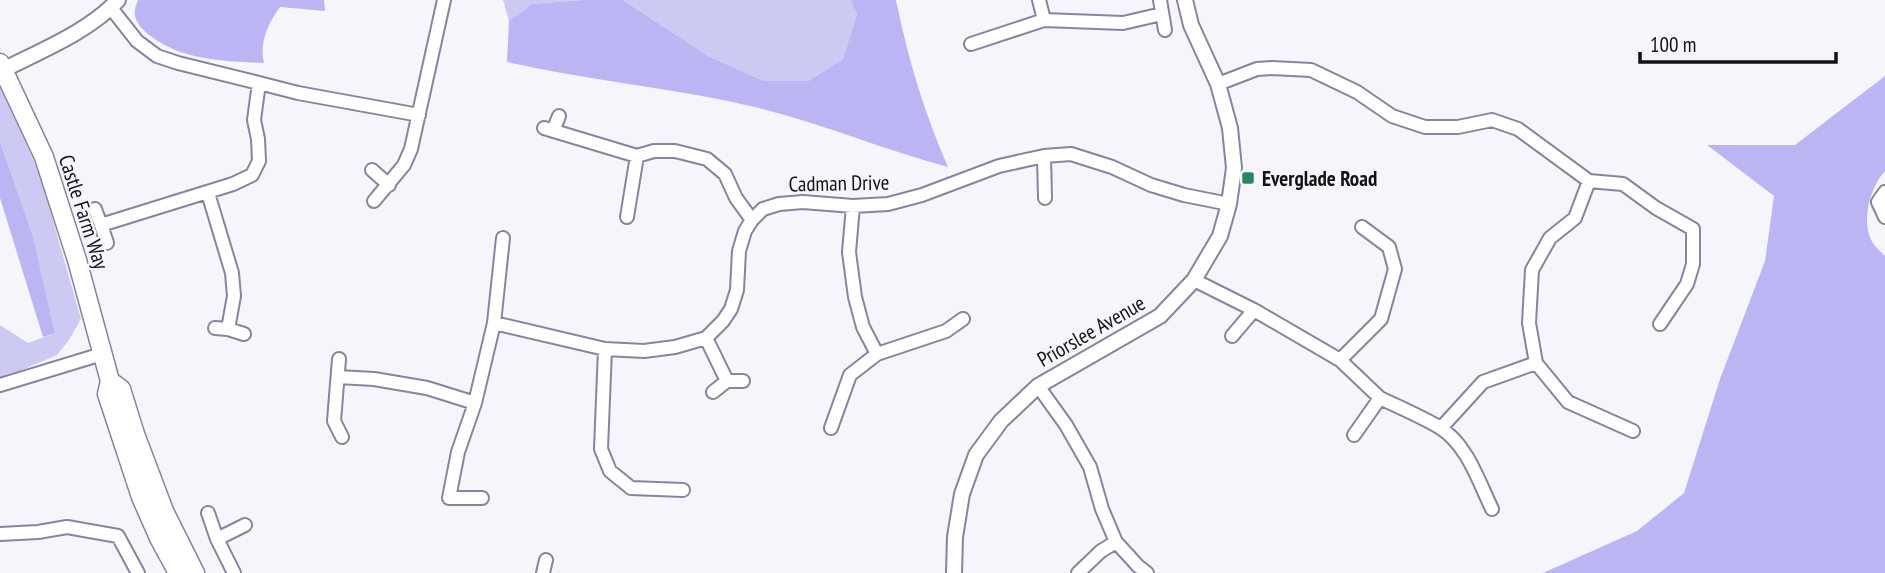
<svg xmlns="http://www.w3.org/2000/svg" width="1885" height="573" font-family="'PT Sans Narrow',sans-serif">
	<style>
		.green { fill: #cccaf2 }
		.forest { fill: #bbb6f3 }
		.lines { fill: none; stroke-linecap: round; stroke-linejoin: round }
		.minor-casing { stroke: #86859f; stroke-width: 16 }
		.tertiary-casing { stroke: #86859f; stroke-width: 18 }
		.primary-casing { stroke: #86859f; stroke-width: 21 }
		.minor { stroke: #fff; stroke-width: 12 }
		.tertiary { stroke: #fff; stroke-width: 14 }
		.primary { stroke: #fff; stroke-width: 18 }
		.poi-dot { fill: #27875f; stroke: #f5f5fb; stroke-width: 2.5 }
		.labels { text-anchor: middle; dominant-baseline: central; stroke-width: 5; stroke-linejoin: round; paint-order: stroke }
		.poi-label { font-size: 21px; font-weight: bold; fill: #13121c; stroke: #f5f5fb; text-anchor: start }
		.street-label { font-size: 21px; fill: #13121c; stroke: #f5f5fb }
	</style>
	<rect width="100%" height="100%" fill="#f5f5fb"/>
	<!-- green -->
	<path class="green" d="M503 0H583L532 4 509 21Z
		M623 0H850L857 14 843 59 808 81H764L708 56Z
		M0 86 40 175 81 319 69 340 57 355 3 378 0 377V325L28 343 55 333 33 236 0 142Z"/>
	<!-- forest -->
	<path class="forest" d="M138 0H324L325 11 280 7C268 23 259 43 264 63 238 62 211 61 187 54 171 50 138 33 135 16 134 10 136 5 138 0Z
		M583 0H623L708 56 764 81H808L843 59 857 14 850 0H896C908 59 924 112 948 167 884 150 823 124 759 108 676 88 590 81 507 62L509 21 532 4Z
		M1885 76V171C1870 187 1860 223 1873 243 1876 248 1881 252 1885 256V573H1543L1637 531 1684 493 1720 379 1765 261 1774 196 1707 145H1795Z
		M0 142 33 236 55 333 43 337 0 198Z"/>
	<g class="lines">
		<!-- minor casing -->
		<g class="minor-casing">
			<path id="minor" d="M1039 0 1044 20 1123 23 1162 14
				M1160 0 1165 30
				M971 44 1044 20
				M259 83 298 93 419 115
				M1218 84 1257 69 1272 68 1311 70 1357 92 1392 116 1425 127H1458L1492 120 1518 129 1589 181 1623 184 1656 208 1693 229V264L1687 284 1660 324
				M544 128 637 156 654 151H675L707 159 725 174 736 198 752 220
				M553 131 559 116
				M1044 156 1045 198
				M372 170 389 185
				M1589 181 1575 218 1550 238 1532 270 1529 323 1536 363 1568 402 1633 431
				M1885 192 1878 202 1885 217
				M208 193 232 273 234 296 228 329 215 328
				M374 201 404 165 411 149 444 0
				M853 206 849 252 855 297 863 327 877 354
				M95 209 101 225 233 184 252 175 259 161 258 139 254 120 259 83 178 63 157 56 137 41 111 8
				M627 217 637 156
				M101 225 107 243
				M1362 227 1389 247 1395 269 1381 319 1340 360 1380 398
				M1194 280 1254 310
				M494 323 503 238
				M228 329 244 334
				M1232 336 1254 310 1340 360
				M706 338 727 381 713 392
				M605 349 601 449 610 471 631 488 683 490
				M339 359 334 421 342 437
				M338 377 374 379 427 388 475 403
				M727 381H743
				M0 385 102 354
				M1038 386 1066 425 1090 467 1102 509 1116 542
				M831 428 850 375 877 354 946 331 963 319
				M1441 428 1483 382 1536 363
				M1354 435 1380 398C1399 407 1420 416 1439 427 1467 444 1478 480 1492 509
				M482 498H449L458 452 475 403 494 323 605 349 644 351 675 347 706 338 723 321 731 309 737 290 739 251 745 231 752 220 763 209 779 204 803 202 853 206 888 204 922 195 999 166 1044 156 1071 154 1112 167 1151 185 1184 195 1229 204
				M208 513 217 539 234 573
				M0 534 38 532 67 527 118 536 138 573
				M217 539 245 525
				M543 573 546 560
				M1078 573 1101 551 1116 542 1138 566 1147 573"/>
		</g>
		<!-- tertiary casing -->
		<g class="tertiary-casing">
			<path id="tertiary" d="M3 70C40 51 90 31 118 0
				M954 573 955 537 962 494 976 455 1001 421 1038 386 1160 316 1194 280 1220 236 1229 204 1234 168 1230 128 1218 84 1191 25 1185 0"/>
		</g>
		<!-- primary casing -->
		<g class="primary-casing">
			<path id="primary" d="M0 63 44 157 77 260 110 381 107 394 141 497 159 538 178 573
				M110 381 121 389 135 434 164 511 195 573"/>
		</g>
		<!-- minor -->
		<use href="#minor" class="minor"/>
		<!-- tertiary -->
		<use href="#tertiary" class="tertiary"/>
		<!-- primary -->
		<use href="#primary" class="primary"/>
	</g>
	<!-- markers -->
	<rect class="poi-dot" x="1241" y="171" width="14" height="14" rx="3.5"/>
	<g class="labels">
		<!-- poi labels -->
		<g class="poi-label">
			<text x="1262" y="178">Everglade Road</text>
		</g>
		<!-- street labels -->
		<g class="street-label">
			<text transform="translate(839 183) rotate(-1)">Cadman Drive</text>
			<text transform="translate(84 212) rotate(72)">Castle Farm Way</text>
			<text transform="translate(1091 331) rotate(-30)">Priorslee Avenue</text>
		</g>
	</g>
	<!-- scale -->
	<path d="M1640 52v10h196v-10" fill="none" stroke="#13121c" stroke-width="3.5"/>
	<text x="1650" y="52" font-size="21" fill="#13121c" stroke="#f5f5fb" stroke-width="5" paint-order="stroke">100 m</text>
</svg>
